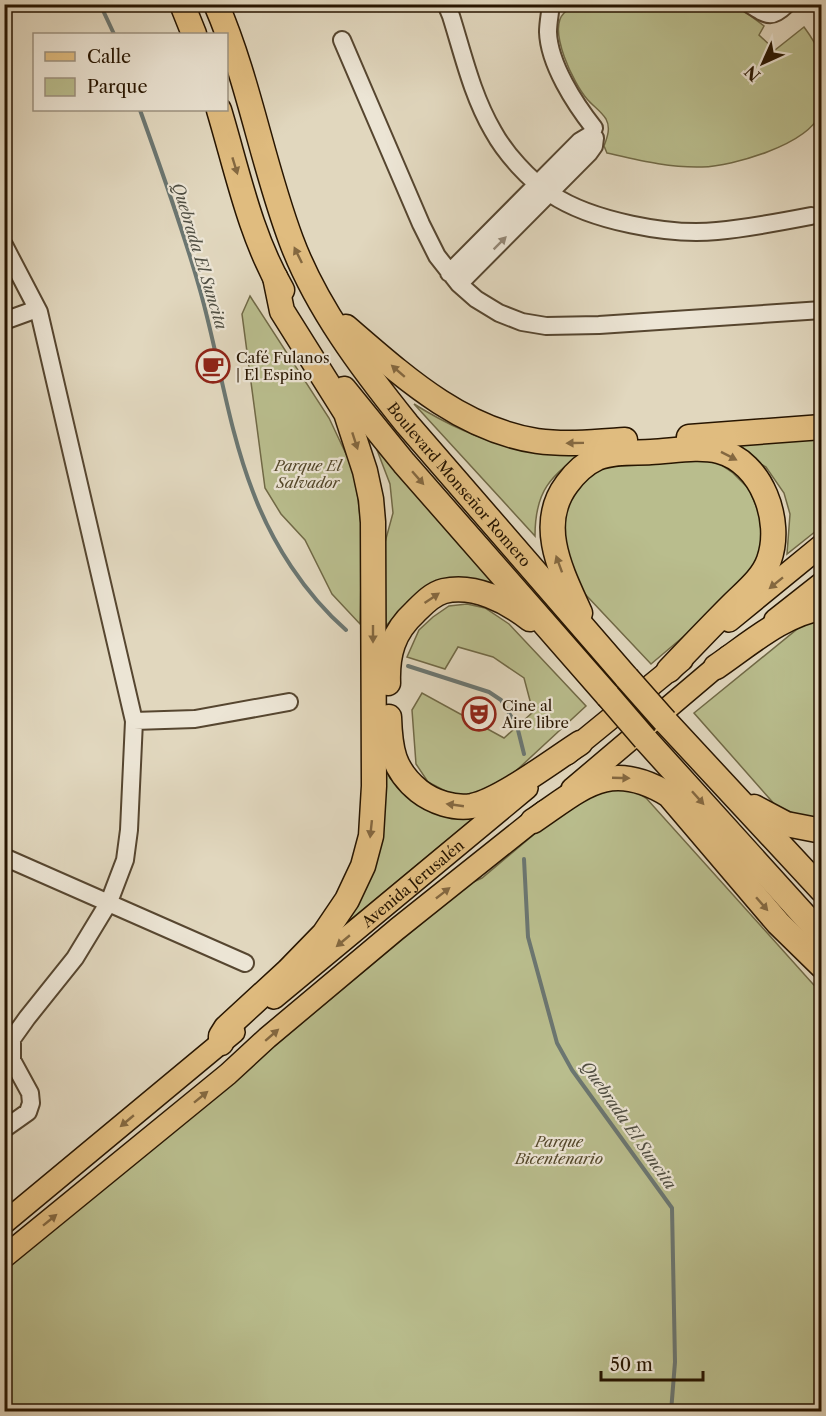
<svg xmlns="http://www.w3.org/2000/svg" width="826" height="1416" font-family="'Libre Caslon Text',serif">
	<style>
		.green { fill: #b9bd8d; stroke: #706946; stroke-width: 1.5 }
		.lines { fill: none; stroke-linecap: round; stroke-linejoin: round }
		.stream { stroke: #6b7671; stroke-width: 4 }
		.minor-casing { stroke: #564630; stroke-width: 20 }
		.major-casing { stroke: #271500; stroke-width: 24 }
		.highway-casing { stroke: #271500; stroke-width: 27 }
		.minor { stroke: #ece5d5; stroke-width: 16 }
		.major { stroke: #e0bc7f; stroke-width: 21 }
		.highway { stroke: #e0bc7f; stroke-width: 24 }
		.highway-bridge-casing { stroke: #271500; stroke-width: 27; stroke-linecap: butt }
		.highway-bridge { stroke: #e0bc7f; stroke-width: 24 }
		.oneway { fill: #846840 }
		.oneway2 { fill: #938775 }
		.labels { text-anchor: middle; dominant-baseline: central; stroke-width: 4.5; stroke-linejoin: round; paint-order: stroke }
		.poi-label { font-size: 15px; fill: #271500; stroke: #ece5d5; text-anchor: start }
		.park-label { font-size: 15px; font-style: italic; fill: #53472a; stroke: #ece5d5 }
		.street-label { font-size: 15px; fill: #271500; stroke: #ece5d5 }
		.water-label { font-size: 16px; font-style: italic; fill: #4f4e42; stroke: #ece5d5 }
	</style>
	<rect width="100%" height="100%" fill="#e1d7be"/>
	<filter id="stains"><feTurbulence type="fractalNoise" baseFrequency=".00333" numOctaves="4"/><feColorMatrix values="0 0 0 0 .2 0 0 0 0 .09 0 0 0 0 .02 0 0 0 .5 -.17"/></filter>
	<radialGradient id="worn" r=".72"><stop offset=".6" stop-color="#630" stop-opacity="0"/><stop offset="1" stop-color="#630" stop-opacity=".3"/></radialGradient>
	<!-- green -->
	<path class="green" d="M585 5H736L764 26 759 35 775 50 804 27C824 54 821 58 821 91 821 99 823 107 820 114 807 145 733 166 702 167 669 168 638 160 607 153L604 146C607 138 611 128 606 119 601 111 593 106 587 99 574 84 547 30 564 13 569 8 578 7 585 5Z
		M250 296 329 418 355 473 362 534 360 624 332 594 305 540 281 514 265 488 242 314Z
		M414 404C446 424 479 440 516 447 539 451 563 449 586 450 550 477 535 490 535 536Z
		M821 433V527L787 554 790 514 784 493 766 467 721 441Z
		M377 450 494 583 470 580 402 609 380 632 381 557 393 513 390 484Z
		M621 458 714 460 733 473 749 489 759 513 763 548 752 572 702 621 651 664 585 594 567 565 562 506 574 484Z
		M467 604 485 608 509 624 586 706 505 781 471 795 451 794 428 782 416 764 412 710 422 693 504 738 533 712 524 678 493 657 458 647 445 669 407 657 419 630 433 617 449 606Z
		M821 620V819L807 818 777 807 694 713 801 626Z
		M382 760 390 778 407 795 475 817 343 926Z
		M611 788 635 791 647 799 821 993V1411L5 1412V1270L469 884 482 878 569 805Z"/>
	<g class="lines">
		<!-- stream -->
		<path class="stream" d="M100 4 114 34
			M140 110C161 169 183 229 200 290 219 357 228 428 253 492 272 543 305 594 346 630
			M408 666 489 692 501 700 517 726 524 754
			M524 859 528 937 557 1043 572 1070 672 1208 675 1362 671 1412"/>
		<!-- minor casing -->
		<g class="minor-casing">
			<path id="minor" d="M446 4 451 16C463 54 472 95 493 131 505 153 529 180 551 194 591 221 670 236 717 231 749 228 780 222 811 216
				M551 4C550 14 548 23 548 32 549 64 575 104 594 128
				M749 4C767 15 771 20 787 4
				M342 40 421 224 437 256 459 284 476 299 499 313 522 322 546 326 599 325 822 310
				M4 245 39 312 134 721 129 830 125 860 109 902 75 958 27 1018 12 1039V1060L30 1093 31 1103 28 1112 4 1129
				M449 273 580 141 590 135
				M459 284 589 153 594 146 595 138
				M4 321 37 309
				M134 721 195 719 289 702
				M4 857 245 963"/>
		</g>
		<!-- major casing -->
		<g class="major-casing">
			<g id="major">
				<path d="M775 620 822 583"/>
				<path d="M729 621 822 545"/>
				<path d="M567 754 682 660"/>
				<path d="M572 789 729 656"/>
				<path id="s1" d="M274 998 527 788"/>
				<path d="M4 1223 234 1032"/>
				<path d="M4 1257 228 1074 267 1038 397 929 545 811"/>
			</g>
		</g>
		<!-- highway casing -->
		<g class="highway-casing">
			<g id="highway">
				<path d="M182 4 194 34"/>
				<path id="s2" d="M216 4C249 80 262 163 291 240 316 307 362 368 407 424L627 678"/>
				<path d="M219 110C237 170 250 235 282 290"/>
				<path d="M346 327C403 376 460 429 537 441 566 445 596 442 625 440"/>
				<path d="M344 389 404 463 608 696"/>
				<path d="M689 437 822 427"/>
				<path d="M580 613C562 573 536 525 567 484 575 473 584 464 597 458 614 451 634 453 651 452 673 451 698 446 719 451 762 462 783 521 769 560 763 578 745 592 732 605 711 626 690 648 669 670"/>
				<path d="M716 667C747 646 784 613 822 608"/>
				<path d="M388 683C387 654 393 632 415 612 423 604 432 594 444 591 474 584 507 601 530 619"/>
				<path d="M389 717C390 749 393 770 419 791 433 802 454 809 472 806 501 800 552 761 580 743"/>
				<path d="M665 721 822 890"/>
				<path d="M645 739 822 935"/>
				<path d="M754 807 786 824 822 831"/>
				<path d="M533 821C582 788 609 758 669 795L778 923 822 966"/>
				<path d="M221 1043V1036L226 1028 288 971 324 934 347 900 363 866 371 836 374 786 373 522 371 499 365 471 346 413 282 311 275 277"/>
			</g>
		</g>
		<!-- minor -->
		<use href="#minor" class="minor"/>
		<!-- major -->
		<use href="#major" class="major"/>
		<!-- highway -->
		<use href="#highway" class="highway"/>
		<!-- highway-bridge casing -->
		<g class="highway-bridge-casing">
			<path id="highway-bridge" d="M627 678 665 721
				M608 696 645 739"/>
		</g>
		<!-- highway-bridge -->
		<use href="#highway-bridge" class="highway-bridge"/>
	</g>
	<!-- one-way arrows -->
	<defs><path id="oneway-solid" d="M-6-.8H1V-3.2L6.5 0L1 3.2V.8H-6Z" transform="scale(1.5)"/></defs>
	<g class="oneway">
		<use href="#oneway-solid" transform="translate(235 166) rotate(73)"/>
		<use href="#oneway-solid" transform="translate(298 255) rotate(-116)"/>
		<use href="#oneway-solid" transform="translate(398 371) rotate(-139)"/>
		<use href="#oneway-solid" transform="translate(355 441) rotate(72)"/>
		<use href="#oneway-solid" transform="translate(575 443) rotate(179)"/>
		<use href="#oneway-solid" transform="translate(729 456) rotate(27)"/>
		<use href="#oneway-solid" transform="translate(418 478) rotate(49)"/>
		<use href="#oneway-solid" transform="translate(559 564) rotate(-110)"/>
		<use href="#oneway-solid" transform="translate(776 583) rotate(141)"/>
		<use href="#oneway-solid" transform="translate(432 598) rotate(-34)"/>
		<use href="#oneway-solid" transform="translate(373 634) rotate(90)"/>
		<use href="#oneway-solid" transform="translate(621 778) rotate(2)"/>
		<use href="#oneway-solid" transform="translate(698 798) rotate(48)"/>
		<use href="#oneway-solid" transform="translate(455 805) rotate(-172)"/>
		<use href="#oneway-solid" transform="translate(371 829) rotate(96)"/>
		<use href="#oneway-solid" transform="translate(443 893) rotate(-38)"/>
		<use href="#oneway-solid" transform="translate(762 904) rotate(49)"/>
		<use href="#oneway-solid" transform="translate(343 941) rotate(140)"/>
		<use href="#oneway-solid" transform="translate(272 1035) rotate(-41)"/>
		<use href="#oneway-solid" transform="translate(201 1097) rotate(-39)"/>
		<use href="#oneway-solid" transform="translate(127 1121) rotate(140)"/>
		<use href="#oneway-solid" transform="translate(50 1220) rotate(-39)"/>
	</g>
	<use class="oneway2" href="#oneway-solid" transform="translate(500 243) rotate(-45)"/>
	<!-- icons -->
	<defs>
		<g id="cafe-ring" transform="scale(1.725)"><circle r="9.5" fill="#ece5d5" stroke="#8f2418" stroke-width="1.5"/><path d="M-5.5-4.5H6V0H3Q3 3.5 0 3.5H-2.5Q-5.5 3.5-5.5 0ZM3-3.2v2h1.7v-2ZM-6 4.5H4V6H-6Z" fill="#8f2418"/></g>
		<g id="theatre-ring" transform="scale(1.725)"><circle r="9.5" fill="#ece5d5" stroke="#8f2418" stroke-width="1.5"/><path d="M-5-5.5Q0-4 5-5.5V0Q5 5 0 6Q-5 5-5 0ZM-3.3-2.5H-1v1.5H-3.3ZM1-2.5H3.3v1.5H1ZM-2.8 1Q0 5.5 2.8 1Z" fill="#8f2418"/></g>
	</defs>
	<g fill-rule="evenodd">
		<use href="#cafe-ring" x="213" y="366"/>
		<use href="#theatre-ring" x="479" y="714"/>
	</g>
	<g class="labels">
		<!-- poi labels -->
		<g class="poi-label">
			<text x="236" y="357">Café Fulanos<tspan x="236" dy="17">| El Espino</tspan></text>
			<text x="502" y="705">Cine al<tspan x="502" dy="17">Aire libre</tspan></text>
		</g>
		<!-- park labels -->
		<g class="park-label">
			<text x="308" y="465">Parque El<tspan x="308" dy="17">Salvador</tspan></text>
			<text x="559" y="1141">Parque<tspan x="559" dy="17">Bicentenario</tspan></text>
		</g>
		<!-- street labels -->
		<g class="street-label">
			<text stroke="none"><textPath href="#s2" startOffset="546">Boulevard Monseñor Romero</textPath></text>
			<text stroke="none"><textPath href="#s1" startOffset="180">Avenida Jerusalén</textPath></text>
		</g>
		<!-- water labels -->
		<g class="water-label">
			<text transform="translate(200 256) rotate(73)">Quebrada El Suncita</text>
			<text transform="translate(629 1125) rotate(55)">Quebrada El Suncita</text>
		</g>
	</g>
	<!-- margin -->
	<rect width="826" height="1416" fill="none" stroke="#e1d7be" stroke-width="24"/>
	<rect x="6" y="6" width="814" height="1404" fill="none" stroke="#271500" stroke-width="3"/>
	<rect x="12" y="12" width="802" height="1392" fill="none" stroke="#271500" stroke-width="1.5"/>
	<!-- legend -->
	<rect x="33" y="33" width="195" height="78" fill="#ece5d5" stroke="#9d9280" stroke-width="1.5"/>
	<rect x="45" y="52" width="30" height="9" fill="#e0bc7f" stroke="#9d9280" stroke-width="1.5"/>
	<text x="87" y="63" font-size="18" fill="#271500">Calle</text>
	<rect x="45" y="78" width="30" height="18" fill="#b9bd8d" stroke="#9d9280" stroke-width="1.5"/>
	<text x="87" y="93" font-size="18" fill="#271500">Parque</text>
	<!-- north arrow -->
	<g transform="translate(763 63) rotate(225)" stroke="#ece5d5" stroke-width="4.5" paint-order="stroke">
	<path d="M0-4.5L10 22L0 15L-10 22Z" fill="#271500"/>
	<text y="-9" font-size="16" font-weight="bold" text-anchor="middle" fill="#271500">N</text>
	</g>
	<!-- scale -->
	<path d="M601 1371v9h102v-9" fill="none" stroke="#271500" stroke-width="3"/>
	<text x="610" y="1371" font-size="18" fill="#271500" stroke="#ece5d5" stroke-width="4.5" paint-order="stroke">50 m</text>
	<rect width="100%" height="100%" filter="url(#stains)"/>
	<rect width="100%" height="100%" fill="url(#worn)"/>
</svg>
